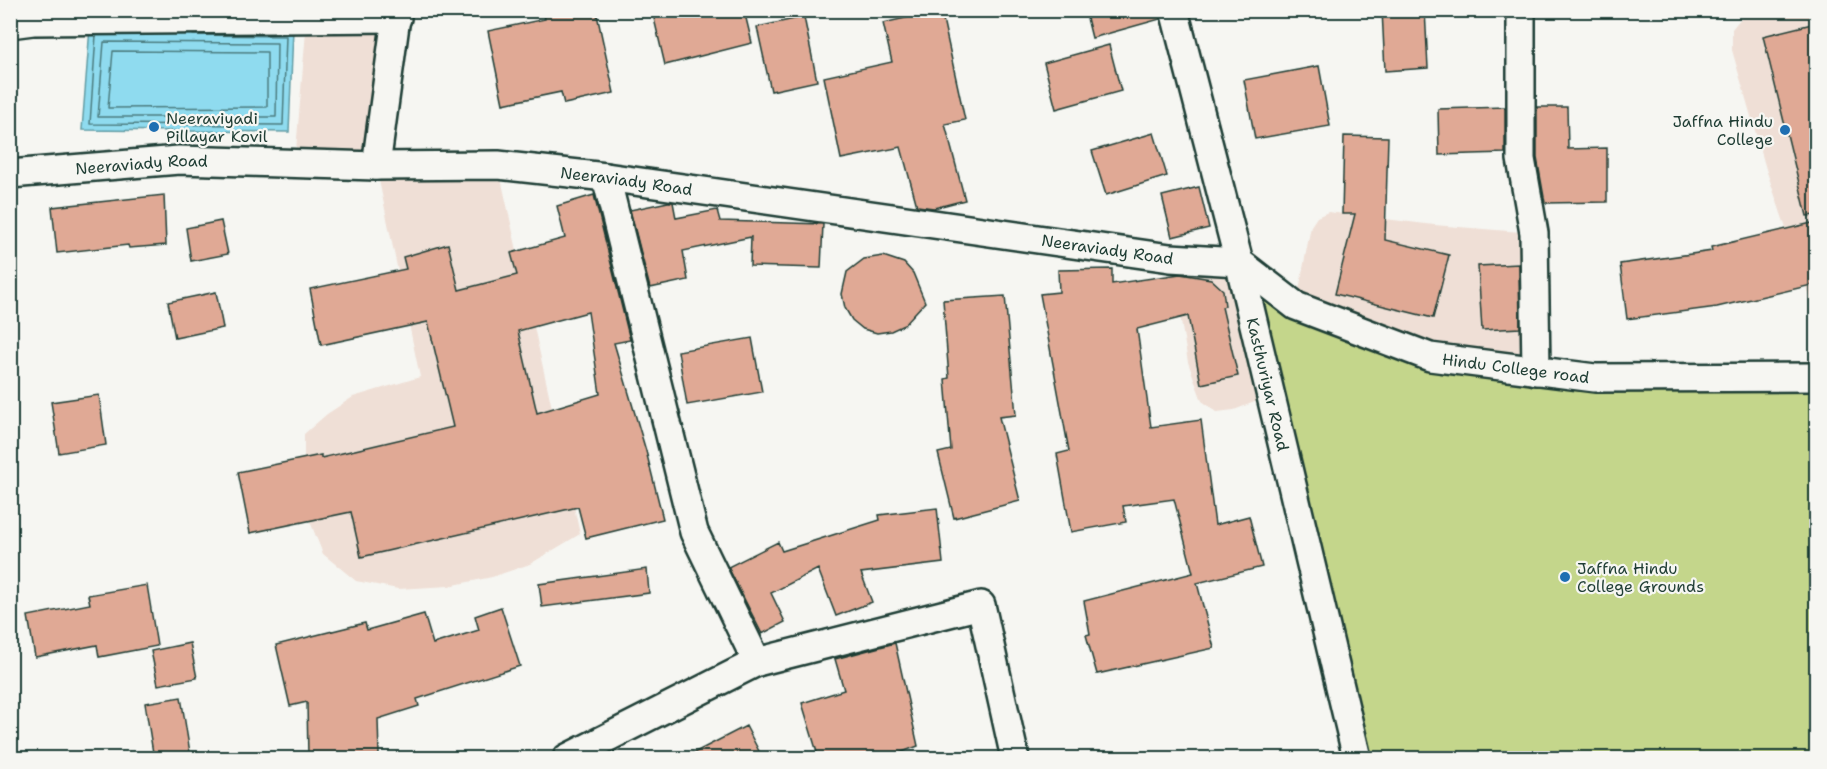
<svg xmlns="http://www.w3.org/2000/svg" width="1827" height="769" font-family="'Shantell Sans',sans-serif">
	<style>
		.built { fill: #efdfd6 }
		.green { fill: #c4d68b; stroke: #728a60; stroke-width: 1.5 }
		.water { fill: #8fdbef; stroke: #629ca4; stroke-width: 1.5 }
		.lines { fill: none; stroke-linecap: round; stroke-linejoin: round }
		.shore { stroke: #4c7c7f; stroke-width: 1.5 }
		.building { fill: #e0a995; stroke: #1f3d34; stroke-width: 1.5; fill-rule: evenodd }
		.street-casing { stroke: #1f3d34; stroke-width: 32 }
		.street { stroke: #f6f6f2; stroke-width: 27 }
		.poi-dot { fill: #1f6fb2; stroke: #f6f6f2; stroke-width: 2 }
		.labels { text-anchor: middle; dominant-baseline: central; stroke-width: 4.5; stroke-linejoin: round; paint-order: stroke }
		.poi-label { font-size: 16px; fill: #1f3d34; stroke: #f6f6f2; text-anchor: start }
		.street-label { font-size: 16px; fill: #1f3d34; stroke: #f6f6f2 }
	</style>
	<rect width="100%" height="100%" fill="#f6f6f2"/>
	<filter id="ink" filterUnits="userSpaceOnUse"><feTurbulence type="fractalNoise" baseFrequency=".0167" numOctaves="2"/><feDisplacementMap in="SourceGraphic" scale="12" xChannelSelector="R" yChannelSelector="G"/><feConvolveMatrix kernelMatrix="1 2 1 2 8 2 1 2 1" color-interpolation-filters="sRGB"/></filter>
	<g filter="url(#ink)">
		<!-- built -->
		<path class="built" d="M1754 10 1816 11V317L1766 169 1732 50V29L1746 12Z
			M397 18 376 166 498 165 580 534 530 564 492 577 449 586 398 589 356 581 323 554 307 514 304 475V434L327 414 353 397 420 377 376 166 295 162 307 19Z
			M1328 212 1434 225 1534 233 1536 371 1430 357 1296 306 1311 226 1317 217Z
			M1170 258 1239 262 1270 396 1234 410 1217 412 1202 401 1188 362Z"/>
		<!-- green -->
		<path class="green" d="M1239 262 1296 306 1430 357 1816 377V758H1357Z"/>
		<!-- water -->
		<path class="water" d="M90 28 293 29 289 132 82 130Z"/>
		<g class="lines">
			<!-- shore -->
			<path class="shore" d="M96 35 90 124 283 125 286 36 193 35
				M104 42 277 43 276 117H98Z
				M113 51 267 52V107L108 108Z"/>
		</g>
		<!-- building -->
		<path class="building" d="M543 10H596L614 93 564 104 561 92 503 104 488 31 545 19Z
			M652 10H744L752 43 665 65Z
			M941 10 965 120 945 124 965 200 934 208 917 206 901 147 841 159 824 77 892 62 883 23Z
			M1085 10H1159L1160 19 1092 38Z
			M1382 10H1425L1428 68 1385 71Z
			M804 17 817 81 771 91 757 27Z
			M1816 23V215L1807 216 1763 36Z
			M1109 45 1121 91 1056 109 1044 63Z
			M1319 66 1330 126 1255 139 1244 80Z
			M1505 107V153L1439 155 1438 109Z
			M1537 107H1567L1568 149 1607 148V202L1545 203 1537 158Z
			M1154 133 1167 176 1106 195 1092 151Z
			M1344 136 1388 137 1385 240 1449 255 1433 318 1335 294 1355 214H1342Z
			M1199 187 1209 228 1172 237 1162 196Z
			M164 195 166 245 129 248 128 245 57 253 52 207Z
			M594 195 630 340 614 343 646 451 663 519 586 538 578 507 361 557 351 512 250 533 238 472 321 455V458L453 427 428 322 321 345 310 289 406 269 403 257 448 244 459 290 517 275 511 253 565 238 557 206ZM588 312 600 394 537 413 518 331Z
			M668 202H673L676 218 717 210 720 221 823 224 821 268 750 266 751 237 683 251 688 280 650 288 630 210Z
			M221 221 228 254 191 261 186 228Z
			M1816 222V284L1717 307 1627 319 1620 264 1712 251 1711 247Z
			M883 256 904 263 913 273 925 302 904 325 891 331 877 333 863 329 852 320 845 308 842 294 847 272 864 259Z
			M1519 264 1520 328 1482 330 1478 266Z
			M1112 269V284L1180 274 1211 279 1223 290 1225 306 1222 307 1238 376 1201 384 1188 316 1137 329 1151 427 1201 420 1215 525 1249 516 1262 567 1197 583 1214 648 1097 674 1086 635 1090 634 1084 601 1193 573 1174 499 1123 506 1126 522 1071 532 1057 454 1069 451 1040 294 1059 292 1058 270Z
			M216 292 223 328 175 338 168 302Z
			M1005 296 1016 415 999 417 1020 501 954 518 938 453 951 450 945 379 949 378 943 300Z
			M752 338 762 392 687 405 678 351Z
			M99 395 106 445 59 453 51 402Z
			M937 508 943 563 861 573 872 602 836 616 818 569 771 593 785 622 762 634 728 567 778 542 782 551 880 520 879 515Z
			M647 569 649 593 542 607 539 584Z
			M147 585 157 646 99 657 97 645 35 657 28 616 90 604 88 595Z
			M501 607 520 666 417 699 419 706 378 719 379 755 308 756 307 702 290 706 276 645 365 623 367 630 424 614 433 644 479 630 475 616Z
			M190 643 197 678 158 685 151 651Z
			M895 643 918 746 884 759H819L802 703 844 690 835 659Z
			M181 697 191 759H154L145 703Z
			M746 726 763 759H682Z"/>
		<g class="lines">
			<!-- street casing -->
			<g class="street-casing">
				<g id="street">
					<path id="s1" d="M1174 10 1239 262 1357 758"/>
					<path d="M1521 10V159L1534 233 1536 371"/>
					<path d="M10 24 33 21 397 18"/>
					<path d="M376 166 397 10"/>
					<path id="s2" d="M10 174 179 160 376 166 498 165 606 177 1170 258 1239 262 1296 306 1430 357 1595 378 1816 377"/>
					<path d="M606 177 694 532 757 662"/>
					<path d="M567 758 757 662 981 605 1015 758"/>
				</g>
			</g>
			<!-- street -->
			<use href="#street" class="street"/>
		</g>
	</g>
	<!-- markers -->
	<g class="poi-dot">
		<circle cx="154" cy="127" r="6"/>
		<circle cx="1785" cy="130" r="6"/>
		<circle cx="1565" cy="577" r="6"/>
	</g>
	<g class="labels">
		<!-- poi labels -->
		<g class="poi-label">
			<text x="166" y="118">Neeraviyadi<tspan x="166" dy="18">Pillayar Kovil</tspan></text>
			<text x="1773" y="121" text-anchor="end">Jaffna Hindu<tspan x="1773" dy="18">College</tspan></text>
			<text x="1577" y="568">Jaffna Hindu<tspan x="1577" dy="18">College Grounds</tspan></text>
		</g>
		<!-- street labels -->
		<g class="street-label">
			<text stroke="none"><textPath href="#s2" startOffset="132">Neeraviady Road</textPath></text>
			<text stroke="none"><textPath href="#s2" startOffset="618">Neeraviady Road</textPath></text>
			<text stroke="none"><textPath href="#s2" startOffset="1104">Neeraviady Road</textPath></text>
			<text stroke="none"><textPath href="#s2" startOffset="1538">Hindu College road</textPath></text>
			<text stroke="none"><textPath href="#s1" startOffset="386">Kasthuriyar Road</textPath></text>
		</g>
	</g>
	<!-- margin -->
	<rect width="1827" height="769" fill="none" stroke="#f6f6f2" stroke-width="36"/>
	<rect x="18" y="18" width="1791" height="733" fill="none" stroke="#1f3d34" stroke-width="2" filter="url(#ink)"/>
</svg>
